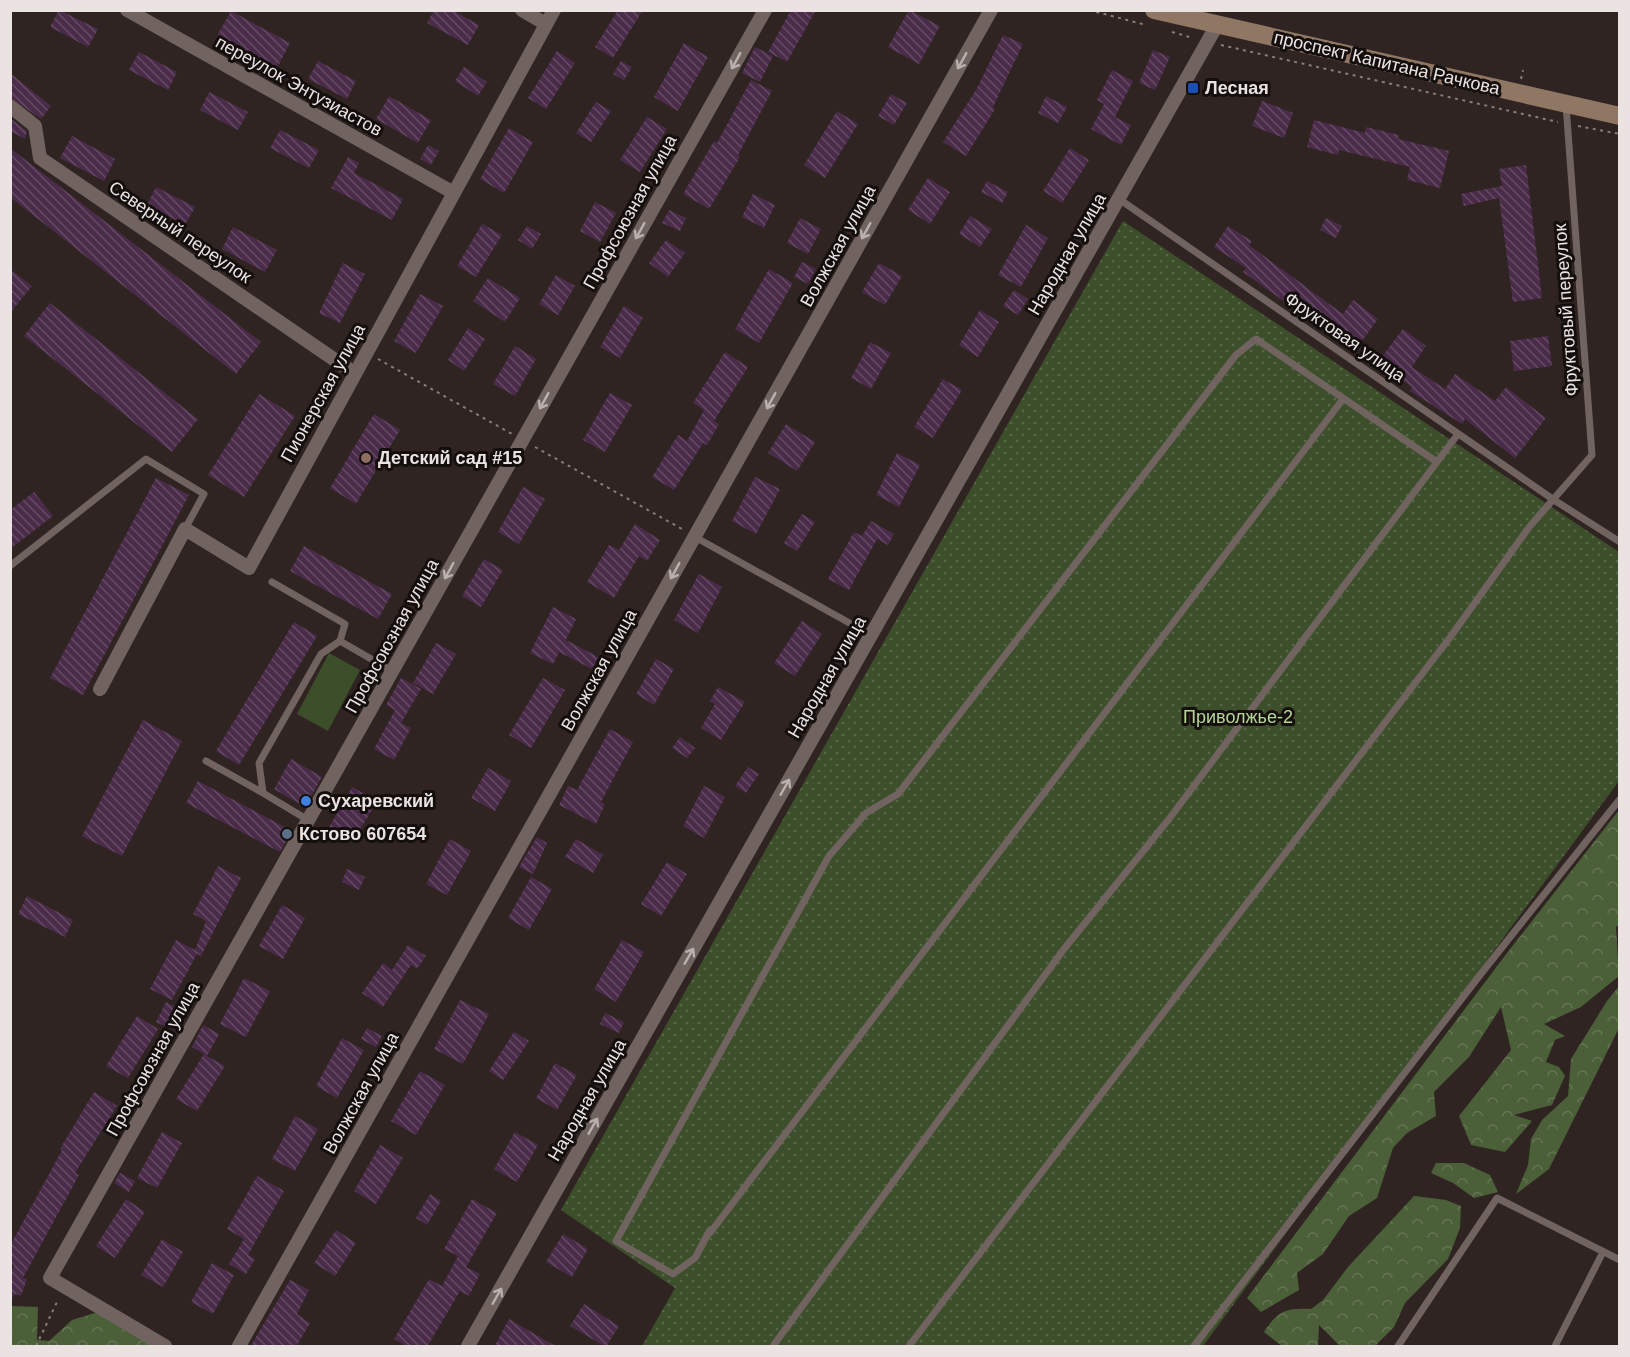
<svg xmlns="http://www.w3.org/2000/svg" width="1630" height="1357" font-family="Helvetica,sans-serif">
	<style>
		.grass { fill: #3c4e2a }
		.forest { fill: url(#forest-crowns) }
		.garden { fill: url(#garden-dots) }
		.building { fill: url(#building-back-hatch) }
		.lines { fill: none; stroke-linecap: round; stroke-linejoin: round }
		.path { stroke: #877d7a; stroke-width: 2; stroke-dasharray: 3 4.5; stroke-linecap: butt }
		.lane { stroke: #716460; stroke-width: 7 }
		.street { stroke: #716460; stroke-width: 14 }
		.secondary { stroke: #907764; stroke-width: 18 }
		.oneway { stroke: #bab0ad }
		.transit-dot { fill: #1a4fb4; stroke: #140f0d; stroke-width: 2 }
		.education-dot { fill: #8d6e63; stroke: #140f0d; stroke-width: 2 }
		.shop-dot { fill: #3f7fe0; stroke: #140f0d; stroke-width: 2 }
		.service-dot { fill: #5c6f8a; stroke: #140f0d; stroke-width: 2 }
		.labels { text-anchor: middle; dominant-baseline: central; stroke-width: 6; stroke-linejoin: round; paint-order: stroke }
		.street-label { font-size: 18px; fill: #ebe3e1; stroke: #140f0d }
		.poi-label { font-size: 18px; font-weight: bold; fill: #ebe3e1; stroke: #140f0d; text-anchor: start }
		.park-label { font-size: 18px; fill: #b5d695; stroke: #140f0d }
	</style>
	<defs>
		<pattern id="forest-crowns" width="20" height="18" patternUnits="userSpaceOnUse" patternTransform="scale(1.5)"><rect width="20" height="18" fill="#4b5f38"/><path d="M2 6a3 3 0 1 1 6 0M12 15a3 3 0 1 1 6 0" fill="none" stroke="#657654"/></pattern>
		<pattern id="garden-dots" width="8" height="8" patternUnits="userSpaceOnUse" patternTransform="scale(1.5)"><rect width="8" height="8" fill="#3c4e2a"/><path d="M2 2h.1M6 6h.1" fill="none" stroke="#586749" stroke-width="1.8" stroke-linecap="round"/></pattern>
		<pattern id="building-back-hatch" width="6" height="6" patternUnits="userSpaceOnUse" patternTransform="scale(1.5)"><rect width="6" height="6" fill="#4a2c4a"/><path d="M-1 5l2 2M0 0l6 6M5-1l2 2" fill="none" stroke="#644a64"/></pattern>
	</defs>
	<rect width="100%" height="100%" fill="#2f2421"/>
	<!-- grass -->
	<path class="grass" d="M329 653 360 670 328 731 297 714Z"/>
	<!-- forest -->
	<path class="forest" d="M1619 810 1620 924 1616 927 1619 976 1581 1007 1544 1024 1565 1036 1555 1040 1546 1062 1559 1067 1565 1076 1552 1105 1514 1115 1532 1121 1505 1152 1471 1145 1459 1116 1511 1050 1501 1007 1469 1057 1434 1092 1436 1116 1407 1133 1393 1148 1377 1198 1349 1216 1323 1254 1297 1273 1299 1290 1261 1312 1247 1298 1507 953Z
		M1619 986V1028L1549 1169 1516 1194 1528 1165 1531 1139 1542 1120 1568 1096 1571 1059 1607 1001Z
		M1436 1163H1464L1490 1175 1498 1192 1474 1198 1453 1183 1431 1173Z
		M1414 1196 1446 1200 1461 1206 1460 1228 1448 1259 1405 1303 1394 1327 1375 1346H1340L1319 1325 1318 1346H1282L1264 1332C1278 1310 1287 1308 1311 1309L1323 1300 1348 1267Z
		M10 1306 38 1307 37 1340 49 1341 72 1320 98 1312 153 1346H11Z"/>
	<!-- garden -->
	<path class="garden" d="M1123 221 1619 552V781L1203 1346H642L675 1288 561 1210Z"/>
	<!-- building -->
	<path class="building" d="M59 10 98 29 88 47 50 27Z
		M434 10H452L479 25 468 45 427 23Z
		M618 10H643L613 58 595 47Z
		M791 10H816L787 62 768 52Z
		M909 10 940 26 919 64 888 47Z
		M231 11 290 43 277 68 217 36Z
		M1003 35 1023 44 993 107 995 109 966 156 943 142 976 90Z
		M684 43 708 57 678 111 654 97Z
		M755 47 773 56 760 82 742 73Z
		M1153 50 1170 57 1155 90 1139 83Z
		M557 51 575 63 546 109 528 98Z
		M139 52 177 72 168 90 129 70Z
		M318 61 356 81 347 99 308 79Z
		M621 61 632 67 624 80 613 74Z
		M464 67 487 82 478 96 455 81Z
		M1112 70 1133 81 1115 117 1131 125 1121 145 1091 129 1104 104 1097 100Z
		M10 73 51 106 41 119 10 97Z
		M751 80 772 91 738 155 740 157 709 209 683 194 714 141 717 143Z
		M209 92 248 112 238 130 200 110Z
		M891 94 907 103 894 125 878 116Z
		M389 96 431 120 418 143 376 119Z
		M1046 96 1067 107 1058 123 1038 113Z
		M1262 101 1293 113 1284 138 1252 126Z
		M596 102 611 111 591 142 576 133Z
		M837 111 858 124 825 178 804 165Z
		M647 117 667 129 640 172 620 160Z
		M10 118 27 131 25 139 10 131Z
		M1314 120 1365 133 1366 127 1399 135 1398 139 1449 151 1440 188 1407 180 1410 167 1339 150 1338 155 1307 147Z
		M509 128 533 142 504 193 480 179Z
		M280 130 319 150 309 168 270 148Z
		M72 136 115 159 104 181 60 158Z
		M428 145 439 151 431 165 420 159Z
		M10 148 261 342 236 374 10 197Z
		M1070 148 1089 160 1062 203 1043 191Z
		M348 157 359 163 354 173 403 199 392 220 331 188Z
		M1526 165 1542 298 1513 302 1499 198 1464 206 1461 194 1502 186 1499 169Z
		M928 178 950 192 930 224 908 210Z
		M987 181 1008 192 1002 203 981 192Z
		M156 187 195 207 185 225 147 205Z
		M753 194 775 205 764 228 742 217Z
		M595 202 616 213 600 242 580 231Z
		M669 210 686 218 680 231 662 223Z
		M970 216 992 229 980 247 959 234Z
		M800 218 821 229 808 254 787 243Z
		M1326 218 1342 226 1336 238 1320 230Z
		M482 224 502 235 476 277 457 266Z
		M1026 225 1048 238 1021 287 998 275Z
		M527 226 541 234 532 249 518 240Z
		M1228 226 1252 241 1249 245 1343 314 1353 300 1378 319 1356 349 1318 321 1316 324 1243 272 1246 268 1214 247Z
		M233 227 277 250 265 272 222 249Z
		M666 240 685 253 668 277 649 263Z
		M802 262 816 269 808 284 794 277Z
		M343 263 365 274 340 323 319 313Z
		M879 263 902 276 885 305 862 292Z
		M10 269 32 286 10 313Z
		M769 269 793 283 759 343 735 329Z
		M556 275 575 286 558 315 539 304Z
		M488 278 520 298 505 322 473 301Z
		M1014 290 1028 299 1018 315 1003 306Z
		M420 294 443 306 416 353 394 341Z
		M50 303 198 419 172 452 24 336Z
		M624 306 643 318 620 358 600 347Z
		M980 310 999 322 978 357 959 345Z
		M468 328 485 339 464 371 448 360Z
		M1403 329 1426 346 1412 367 1445 389 1455 374 1495 401 1506 387 1546 418 1515 458 1465 419 1462 424 1410 391 1412 387 1378 362Z
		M1548 336 1552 366 1514 371 1510 341Z
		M870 342 891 353 871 389 851 378Z
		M515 346 536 359 515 396 493 384Z
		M725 352 748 367 714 421 719 424 707 445 703 443 674 490 652 477 678 435 687 441 704 410 693 403Z
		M943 379 962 390 933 438 914 427Z
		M610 393 632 405 605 452 583 440Z
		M259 394 295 416 244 497 208 475Z
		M374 414 400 430 356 504 330 488Z
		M786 424 815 442 797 471 768 453Z
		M897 453 920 465 899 507 876 495Z
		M755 477 780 489 756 534 732 521Z
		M156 478 189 495 83 695 50 678Z
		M523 487 545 499 519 544 498 532Z
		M34 492 53 516 10 549V510Z
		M802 514 815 522 797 551 784 543Z
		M871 521 894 534 888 545 877 539 849 590 828 579 854 532 862 536Z
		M635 524 660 540 647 561 639 556 614 598 587 582 609 545 619 550Z
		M304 546 392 594 378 619 290 571Z
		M484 559 503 570 481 607 462 596Z
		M699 574 722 587 698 633 674 620Z
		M553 607 576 619 566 640 598 657 592 669 559 652 553 664 530 653Z
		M802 621 822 634 795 676 774 663Z
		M294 622 317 636 239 765 216 751Z
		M436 643 456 654 433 694 413 683Z
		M656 659 674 669 654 705 636 694Z
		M401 678 421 689 401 723 411 728 394 760 374 749 395 710 386 705Z
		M543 678 565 690 531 748 509 735Z
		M718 687 745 702 721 740 701 728 715 704 710 701Z
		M143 720 182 741 122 856 82 836Z
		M610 729 633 742 601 802 605 804 596 824 559 805 568 786 577 790Z
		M680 737 695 748 687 758 672 748Z
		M291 759 322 777 305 807 274 789Z
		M748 767 759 774 746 793 735 786Z
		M488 768 511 781 495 811 471 798Z
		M198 781 292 831 280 852 186 803Z
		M704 786 725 797 704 838 683 826Z
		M352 787 377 801 352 843 328 829Z
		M537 837 547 843 533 874 519 867Z
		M450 839 471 851 447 895 426 884Z
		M576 839 603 855 593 873 565 857Z
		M667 862 687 874 661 916 641 904Z
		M218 866 241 878 201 956 197 954 172 1000 150 989 176 940 195 950 206 921 193 914Z
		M347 869 365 877 359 890 342 882Z
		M531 877 552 889 529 930 508 918Z
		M27 896 73 920 65 937 18 914Z
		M282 905 305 918 283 959 259 946Z
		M622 940 644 952 616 1002 594 989Z
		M408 945 426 956 417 969 411 965 383 1007 362 993 383 963 392 970Z
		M244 978 270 991 246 1037 220 1024Z
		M460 1000 489 1014 463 1064 434 1049Z
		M166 1002 181 1010 171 1029 156 1022Z
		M605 1013 624 1022 619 1033 600 1024Z
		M137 1016 158 1029 128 1078 106 1066Z
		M203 1025 219 1034 207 1056 225 1066 197 1111 176 1099 204 1054 192 1047Z
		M367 1028 382 1036 376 1047 361 1039Z
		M514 1032 529 1041 503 1080 489 1071Z
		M342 1038 364 1050 337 1098 316 1086Z
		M555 1063 577 1075 557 1110 536 1098Z
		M420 1071 445 1085 416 1135 391 1121Z
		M94 1092 117 1106 75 1173 79 1175 23 1278 27 1279 21 1296 15 1294 10 1301V1273L14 1265 10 1263V1246L62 1150 60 1149Z
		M295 1116 318 1129 295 1171 272 1159Z
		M162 1132 182 1143 157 1188 137 1178Z
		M515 1132 538 1145 517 1182 494 1169Z
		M380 1145 403 1158 376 1204 354 1191Z
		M120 1173 135 1181 129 1192 114 1183Z
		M257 1176 284 1191 248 1255 255 1259 246 1274 229 1264 244 1239 227 1229Z
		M430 1194 441 1201 427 1225 416 1218Z
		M126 1199 145 1212 115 1258 96 1246Z
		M472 1199 497 1213 466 1267 480 1274 469 1296 460 1291 427 1347H408L394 1339 429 1279 442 1286 458 1256 444 1249Z
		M336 1230 356 1243 335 1276 314 1263Z
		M563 1234 588 1249 572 1277 546 1262Z
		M162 1239 183 1252 163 1287 141 1275Z
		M212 1263 234 1275 213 1314 191 1302Z
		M290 1280 309 1290 297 1314 310 1323 296 1347H250Z
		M584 1304 619 1326 606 1347 570 1326Z
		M509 1319 557 1347H494Z"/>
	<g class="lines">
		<!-- path -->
		<path class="path" d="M1089 10 1146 25
			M1172 32 1193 38
			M1221 45 1558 122
			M1521 79 1523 70
			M1578 126 1620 134
			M378 359 512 434
			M535 447 682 529
			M36 1346 58 1300"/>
		<!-- lane -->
		<path class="lane" d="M1119 199 1554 500 1620 542
			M1343 399 710 1233V1230L695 1258 673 1274 616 1241 829 856 866 813 898 794 1236 355 1256 339 1437 462
			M695 537 871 635
			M10 566 146 459 204 494 185 529
			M272 582 345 624 340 641
			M206 761 263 793
			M308 820 263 793 259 763 321 654 340 641 392 671
			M773 1346 1064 949 1169 819 1458 434
			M909 1346 1451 636 1530 526 1592 455 1566 105
			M1194 1346 1480 975 1620 799
			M1398 1346 1497 1198 1620 1260
			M1555 1346 1603 1252"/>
		<!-- street -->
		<path class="street" d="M127 10 454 193
			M522 10 546 24
			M10 106 35 126 40 158 354 373
			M100 689 185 529 249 568 554 10
			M165 1346 50 1278 765 10
			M239 1346 991 10
			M468 1346 1217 25"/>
		<!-- secondary -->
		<path class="secondary" d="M1154 10 1620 116"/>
	</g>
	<!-- one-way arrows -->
	<defs><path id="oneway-shaft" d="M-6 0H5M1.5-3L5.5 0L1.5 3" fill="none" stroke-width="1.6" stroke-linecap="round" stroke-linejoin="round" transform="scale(1.5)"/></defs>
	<g class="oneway">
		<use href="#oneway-shaft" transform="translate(736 61) rotate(119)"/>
		<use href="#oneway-shaft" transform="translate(962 61) rotate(119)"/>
		<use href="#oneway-shaft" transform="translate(640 231) rotate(119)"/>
		<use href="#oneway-shaft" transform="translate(866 231) rotate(119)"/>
		<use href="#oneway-shaft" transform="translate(544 401) rotate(119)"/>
		<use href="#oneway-shaft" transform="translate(771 401) rotate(119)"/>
		<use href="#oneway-shaft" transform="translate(449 571) rotate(119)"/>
		<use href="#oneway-shaft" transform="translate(675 571) rotate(119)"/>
		<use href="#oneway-shaft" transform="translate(785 787) rotate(-60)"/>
		<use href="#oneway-shaft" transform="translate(689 956) rotate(-60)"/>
		<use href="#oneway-shaft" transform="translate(593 1126) rotate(-60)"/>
		<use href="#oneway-shaft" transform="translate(497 1296) rotate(-60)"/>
	</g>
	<!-- markers -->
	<rect class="transit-dot" x="1187" y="82" width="12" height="12" rx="3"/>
	<circle class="education-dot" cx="366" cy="458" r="6"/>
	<circle class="shop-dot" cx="306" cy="801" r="6"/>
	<circle class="service-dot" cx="287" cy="834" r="6"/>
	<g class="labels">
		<!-- street labels -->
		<g class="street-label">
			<text transform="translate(1387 63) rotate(13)">проспект Капитана Рачкова</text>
			<text transform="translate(299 86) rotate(29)">переулок Энтузиастов</text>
			<text transform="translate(630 212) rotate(-61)">Профсоюзная улица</text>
			<text transform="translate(180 232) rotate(34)">Северный переулок</text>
			<text transform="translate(838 246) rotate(-61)">Волжская улица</text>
			<text transform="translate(1067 254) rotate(-60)">Народная улица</text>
			<text transform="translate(1566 310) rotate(-94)">Фруктовый переулок</text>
			<text transform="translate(1345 337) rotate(35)">Фруктовая улица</text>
			<text transform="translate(323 393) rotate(-61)">Пионерская улица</text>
			<text transform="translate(392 636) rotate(-61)">Профсоюзная улица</text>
			<text transform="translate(599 670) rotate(-61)">Волжская улица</text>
			<text transform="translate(827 677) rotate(-60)">Народная улица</text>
			<text transform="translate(153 1059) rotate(-61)">Профсоюзная улица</text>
			<text transform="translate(361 1093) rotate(-61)">Волжская улица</text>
			<text transform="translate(587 1100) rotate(-60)">Народная улица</text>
		</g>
		<!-- poi labels -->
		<g class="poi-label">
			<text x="1205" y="88">Лесная</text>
			<text x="378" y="458">Детский сад #15</text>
			<text x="318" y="801">Сухаревский</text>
			<text x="299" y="834">Кстово 607654</text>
		</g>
		<!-- park labels -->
		<g class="park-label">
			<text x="1238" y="717">Приволжье-2</text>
		</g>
	</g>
	<!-- border -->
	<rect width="1630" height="1357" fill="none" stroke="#ebe3e1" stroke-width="24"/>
</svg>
